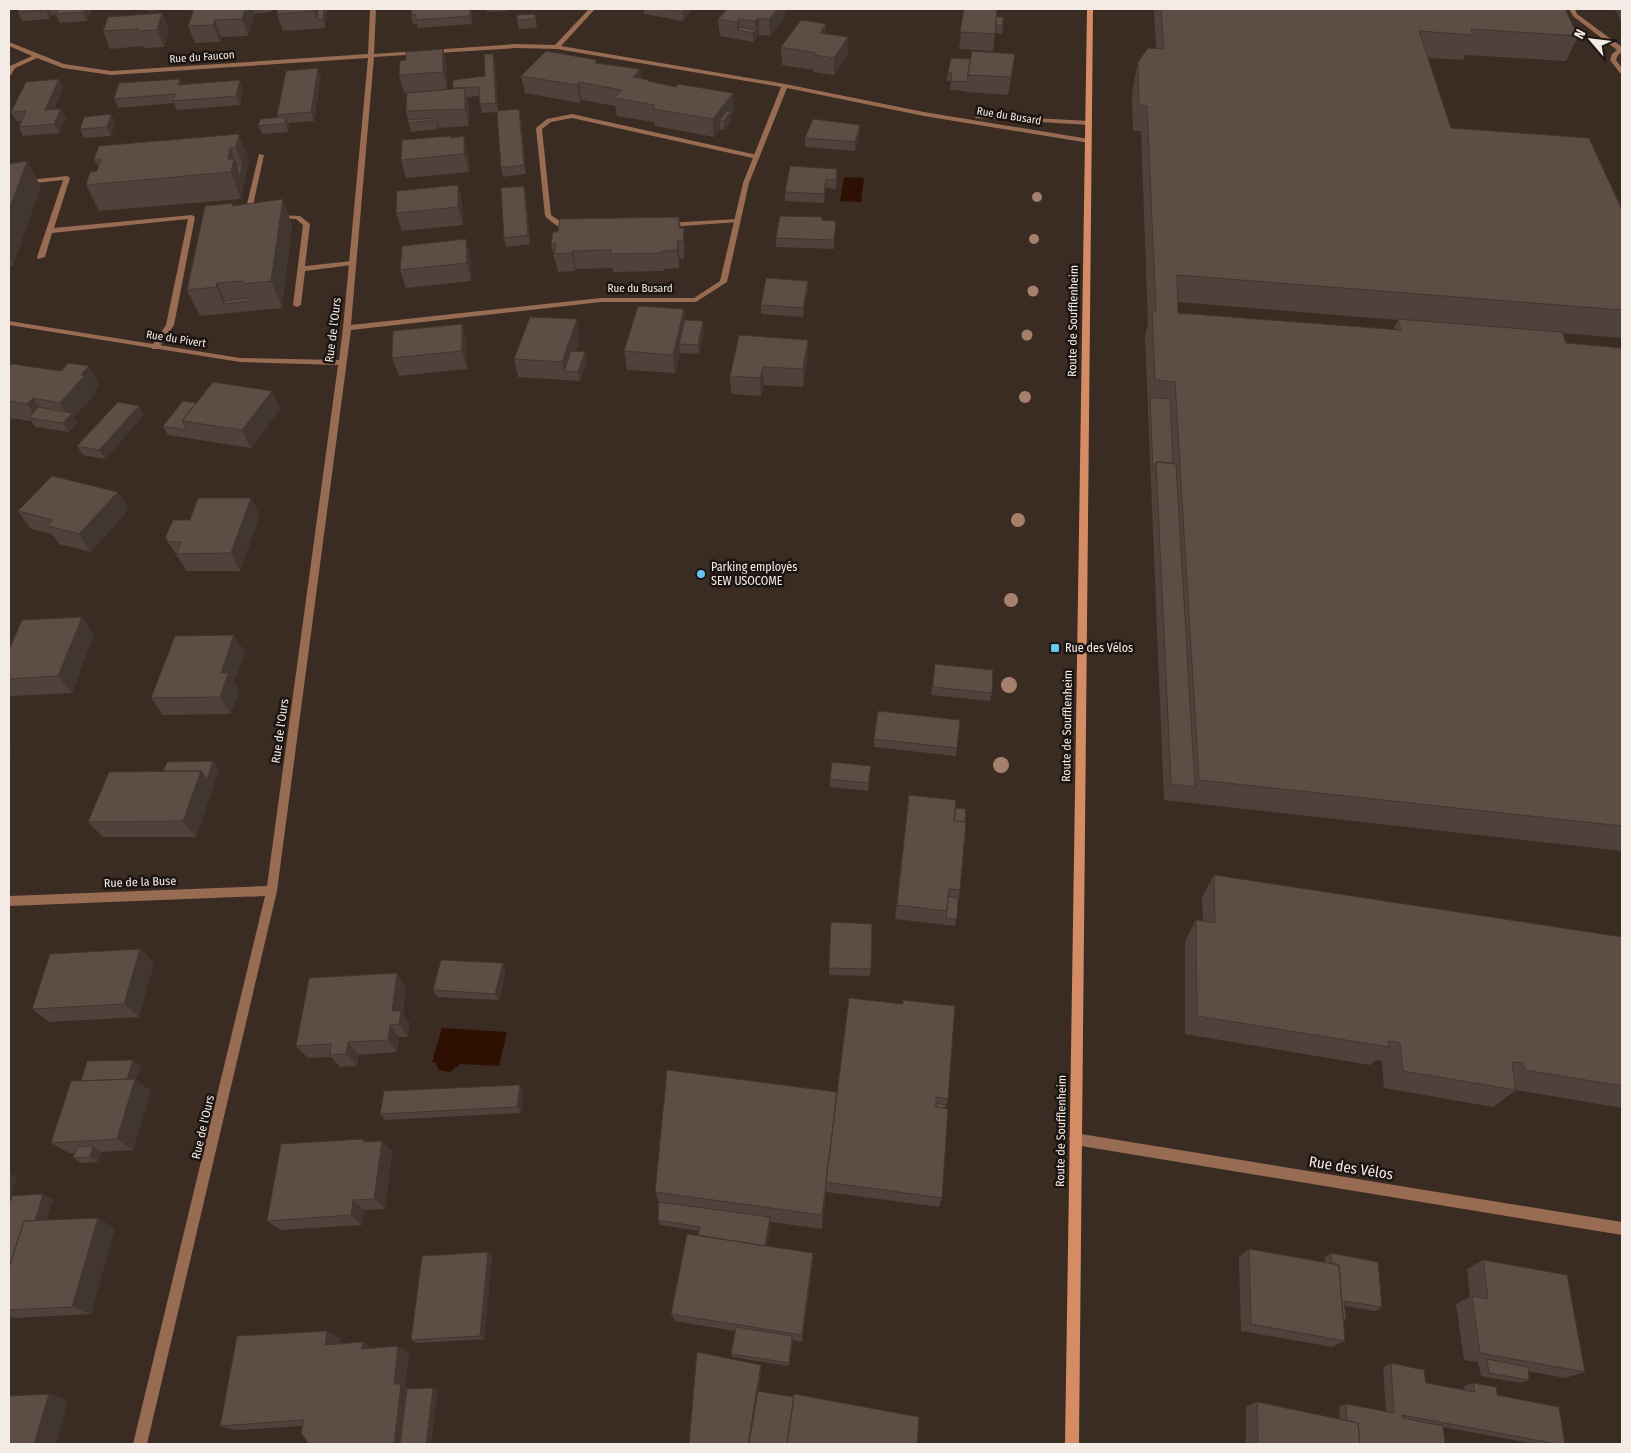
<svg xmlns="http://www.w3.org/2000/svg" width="1631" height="1453" font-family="'Fira Sans Condensed',sans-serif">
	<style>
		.water { fill: #2d1001 }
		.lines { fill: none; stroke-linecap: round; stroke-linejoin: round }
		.lane { fill: #986b53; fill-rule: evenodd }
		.street { fill: #986b53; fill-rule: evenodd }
		.secondary { fill: #d48c64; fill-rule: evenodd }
		.tree { fill: #a5806d }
		.wall { fill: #50423a; fill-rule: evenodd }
		.shaded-wall { fill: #413630 }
		.building { fill: #5d4d44; stroke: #413630 }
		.poi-dot { fill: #66c4ef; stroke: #1c1512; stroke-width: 2 }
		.labels { text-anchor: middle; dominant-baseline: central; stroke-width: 5; stroke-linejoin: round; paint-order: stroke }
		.far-street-label { font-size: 11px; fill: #f5ebe6; stroke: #1c1512 }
		.street-label { font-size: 12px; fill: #f5ebe6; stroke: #1c1512 }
		.poi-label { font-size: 12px; fill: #f5ebe6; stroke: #1c1512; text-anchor: start }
		.near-street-label { font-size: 15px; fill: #f5ebe6; stroke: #1c1512 }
	</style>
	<rect width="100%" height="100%" fill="#3a2b23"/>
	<!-- water -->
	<path class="water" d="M844 177 864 178 861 202 840 201Z
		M442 1028 507 1032 499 1066 460 1064 450 1072 439 1070 436 1063 432 1062Z"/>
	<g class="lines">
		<!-- lane -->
		<path class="lane" d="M1569 9H1575L1577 14 1622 47V52L1618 55 1616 60 1622 68V74L1620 73 1610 60 1612 54 1617 50 1573 16Z
			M572 114 757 155 760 157 757 159 572 118 551 122 542 129 551 215 566 225 574 227C564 233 552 223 545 216L536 128 547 119Z
			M259 154 264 155 252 210 249 212H241V210L246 208Z
			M67 176 70 178 54 228 192 215 195 217 174 325 158 349H152L151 347 166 325 188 219 52 233 45 257 38 259 37 257 63 180 9 186V182Z
			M276 215 300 216 310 224 305 266 352 261 356 263 352 265 305 271 301 305 297 307 293 305 303 225 296 219 274 218V216Z
			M737 219 740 221 739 222 667 227 664 225 667 223Z"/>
		<!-- street -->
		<path class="street" d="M370 9H376L374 54 516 44 555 45 589 9H595L561 46 785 84 924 112 1089 139 1092 141 1089 143 924 116 787 88 749 183 727 282 696 302H601L351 330 277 891 147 1444H133L265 896 9 906V896L267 886 338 365 240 362 9 325V321L240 358 339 360 343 328 368 58 111 75 63 68 37 58 15 68 11 75 9 76 10 66 32 56 9 46V42L64 64 111 71 368 54ZM516 48 557 49 781 87 743 183 720 281 694 298H601L351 325 374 57Z
			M978 115 1089 121 1092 123 1089 125 976 118 975 117Z
			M1075 1133 1622 1222V1235L1075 1145 1071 1143 1069 1139 1071 1135Z"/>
		<!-- secondary -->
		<path class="secondary" d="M1087 9H1093L1079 1444H1065Z"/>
	</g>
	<!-- trees -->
	<g class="tree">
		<circle cx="1037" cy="197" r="5"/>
		<circle cx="1034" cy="239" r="5"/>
		<circle cx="1033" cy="291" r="5.5"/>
		<circle cx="1027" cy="335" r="5.5"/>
		<circle cx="1025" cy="397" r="6"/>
		<circle cx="1018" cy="520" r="7"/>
		<circle cx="1011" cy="600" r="7"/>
		<circle cx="1009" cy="685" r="8"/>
		<circle cx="1001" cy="765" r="8"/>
	</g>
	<!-- wall -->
	<path class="wall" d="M19 9H92L87 21 60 23 56 15H52L50 19 22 21 18 12Z
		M141 9H157L152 12Z
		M194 9H272L271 12 254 14 248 36 221 37 220 42 195 43 188 26Z
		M278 9H328L325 28 283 31 277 14Z
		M472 9V24L418 28 417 24H413L411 15Z
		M487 9H507V11L487 12Z
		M637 9H692V10L683 21 644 14V10Z
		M785 9V18L770 36 759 35 753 42 720 36 718 19Z
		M964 9H1016V10L997 9 996 17 1003 25 1002 34 995 33 993 51 959 49Z
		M1154 9H1565L1578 36 1566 61 1465 55 1463 60 1428 58 1451 128 1622 210V338L1562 333 1566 343 1622 348V851L1164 800 1145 337 1148 324 1141 131H1133L1132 99 1133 87 1138 62 1156 49ZM1178 302 1398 320 1393 330 1178 313Z
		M1615 9H1622V23Z
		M162 13 169 30 164 47 144 48 143 46 110 49 103 31Z
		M535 14 537 28 519 29 517 20Z
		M826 24 825 34 848 37V54L834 75 814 72V70L782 65 781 47Z
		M443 49 447 66V89L404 93 399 75 406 60Z
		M1015 54 1008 95 966 92V91L950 90 951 81H947L948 72 970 59Z
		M495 62 498 111 521 118 526 174 503 177 501 168 497 112 482 113 480 104 479 96 467 97 469 106V126L438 128V129L411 132 406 111 454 89 453 80 485 76Z
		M598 63 640 69 641 78 734 111 731 114 732 120 724 130 720 129 714 137 655 126 654 122 617 116 615 106 582 100 580 103 525 93 521 76Z
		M321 77 314 121 288 123 289 126 288 132 262 134 258 126 278 118 277 115Z
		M182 85 243 89 240 105 177 110 174 103 118 108 114 99Z
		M63 88 54 109 66 118 59 133 23 136 19 127 22 121H16L11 112Z
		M111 114 115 123 111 136 84 138 80 129Z
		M860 125V133L855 151 805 147V138Z
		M239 134 249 160 241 199 99 211 86 185 97 171 98 167 94 159Z
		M464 136 468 154 469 172 406 178 401 160 452 138Z
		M27 161 41 187 13 265 9 266V164Z
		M837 169 836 189 826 188 824 203 785 201V192Z
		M458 185 462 203 463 225 402 231 396 213Z
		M524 186 526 195 530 244 506 247 504 238Z
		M234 206 292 225 282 308 200 316 187 290Z
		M679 217 681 228 685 246 684 259 680 258 679 268 664 269V271L613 272V268L576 269 575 271 558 272 556 262H555L551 244Z
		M835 230 834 249 776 247V238Z
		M471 258V281L406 288 400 270Z
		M808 290 803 317 761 314V305Z
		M703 321 704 330 699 354 680 353 675 373 627 370 624 351Z
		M580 337 576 351 585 352 587 361 580 381 518 377 514 359Z
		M808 340V358L803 387 764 385 761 396 731 394 730 376Z
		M467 342V369L399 376 392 358Z
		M9 367 99 385 94 390 96 393 74 417 77 422 69 432 35 427 31 421 9 418Z
		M272 391 280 409 251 448 168 435 163 426 196 403Z
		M144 415 105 459 83 455 77 446Z
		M129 509 91 552 59 544 52 534 31 529 18 511Z
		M260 515 240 571H187L165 538 190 520Z
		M94 634 72 693 11 696 9 694V650Z
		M245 652 234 682 239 690 231 714 163 715 151 698Z
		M935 664 992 693 990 701 931 695Z
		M874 739 957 748 956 756 874 747Z
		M219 769 196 837H103L88 822 163 771Z
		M870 775 868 791 830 787V779Z
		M909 795 956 808 960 890 955 926 895 919Z
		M1214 875 1622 937V1108L1516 1090 1493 1107 1384 1088 1382 1061 1376 1060 1370 1065 1185 1034V941L1196 920 1203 921 1202 897Z
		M831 922 871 969 870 976 829 975Z
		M140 949 154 963 139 1017 49 1022 32 1009Z
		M503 963 506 970 499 1000 437 997 433 990Z
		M406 986 403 1013 410 1024 408 1037H399L397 1052 358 1055 357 1066 340 1067 331 1057 308 1058 296 1046Z
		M849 998 948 1099 946 1105 942 1198 939 1207 826 1192 822 1229 771 1222 767 1246 813 1261 802 1342 793 1340 789 1366 732 1357 731 1354 735 1331 675 1321 671 1314 699 1231 660 1225 658 1220 659 1202 655 1192 837 1092Z
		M133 1060 141 1066 136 1080 151 1091 133 1150 101 1152 98 1162 82 1163 73 1158 75 1153H69L51 1143 81 1081Z
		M523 1091 521 1113 385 1120 380 1114Z
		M363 1139 366 1142 392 1151 385 1209 364 1210 362 1225 280 1230 267 1221Z
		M53 1199 46 1220 115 1228 91 1314 15 1318 9 1316V1205Z
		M1249 1249 1325 1262V1257L1331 1253 1382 1307 1375 1311 1345 1306 1346 1319 1343 1320 1345 1341 1332 1347 1241 1331 1239 1257Z
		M492 1257 484 1339 416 1343 411 1340Z
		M1483 1260 1585 1372 1565 1378 1528 1371 1529 1380 1520 1383 1481 1376 1478 1362 1464 1360 1456 1304 1470 1297 1467 1269Z
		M327 1331 340 1338 339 1344 373 1348 398 1346 409 1353 405 1386 410 1389 433 1388 438 1390 431 1444H309L302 1426 236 1430 220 1426Z
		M1391 1363 1426 1383 1465 1390 1464 1386 1473 1383 1497 1395 1557 1444H1535L1443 1427 1445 1444H1246V1407L1257 1402 1340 1419 1339 1406 1346 1404 1386 1412 1383 1367Z"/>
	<!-- shaded-wall -->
	<path class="shaded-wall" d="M47 9H49L52 15 50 19 46 10Z
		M85 9H92L87 21 83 12Z
		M150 9H157L152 12Z
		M245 9H252L254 13 248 36 242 19Z
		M314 9H319L317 19 314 11Z
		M324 9H325L327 16 325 28 323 19Z
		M325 9H328L327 16Z
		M470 9H472V24L470 16Z
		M685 9H692V10L683 21V12Z
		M778 9H785V18L770 36 769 19Z
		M162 13 169 30 164 47 157 30Z
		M759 18V35L753 42V33L756 30 755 21Z
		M739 19 740 31 737 30V22Z
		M215 20 221 37 220 42 213 25Z
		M826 24 825 41 820 33Z
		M848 37V54L834 75V58Z
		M443 49 447 66V89L443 72Z
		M493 54 495 62 498 112 496 103Z
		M1015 54 1013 71 1008 95 1011 77Z
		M318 68 321 77 314 121 311 112Z
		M640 69 642 86 633 77Z
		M59 79 63 88 49 119 45 110Z
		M180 79 184 88 178 85Z
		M240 80 243 89 240 105 236 96Z
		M579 82 582 100 580 103 577 85Z
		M465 88 469 106V126L465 109Z
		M733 93 734 111 731 114 732 120 724 130V121L720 120V129L714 137 713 119Z
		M61 109 66 118 59 133 54 124Z
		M519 109 521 118 526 174 524 165Z
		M111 114 115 123 111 136 107 127Z
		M286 117 289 126 288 132 285 123Z
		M436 118 439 126 438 129 436 120Z
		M860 125V133L855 151V142Z
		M239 134 249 160 241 199 231 172 228 159 230 148 241 174 242 164 236 147Z
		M464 136 468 154 469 172 464 154Z
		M27 161 41 187 13 265 9 258V210Z
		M826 179V188L824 203V194Z
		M458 185 462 203 463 225 458 207Z
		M524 186 526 195 530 244 528 235Z
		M283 199 292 225 282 308 271 281Z
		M684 228 685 246 684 259 683 241Z
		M466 239 471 258V281L467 263Z
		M678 240 680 258 679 268 677 250Z
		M573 251 576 269 575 271 572 253Z
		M808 281V290L803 317V308Z
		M217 283 226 304H224L216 287Z
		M684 309 686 327 679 344 680 353 675 373 673 355Z
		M577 319 580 337 569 371H564L562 362Z
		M703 321 704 330 699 354 698 345Z
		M462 324 467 342V369L462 351Z
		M808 340V358L803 387V369Z
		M585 352 587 361 580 381 578 372Z
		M89 366 99 385 94 390 96 393 74 417 77 422 69 432 63 423 68 417 60 403Z
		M763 367 764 385 761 396 760 378Z
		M272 391 280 409 251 448 242 430Z
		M33 398 44 416 37 419 27 404Z
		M139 406 144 415 105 459 99 450Z
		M118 492 129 509 91 552 79 534Z
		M251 498 260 515 240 571 231 553Z
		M82 617 94 634 72 693 58 676Z
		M234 635 245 652 234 682 239 690 231 714 220 697 221 673Z
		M9 749 12 752 9 760Z
		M213 761 219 769 196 837 183 821 201 771Z
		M140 949 154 963 139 1017 124 1004Z
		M503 963 506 970 499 1000 495 994Z
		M397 973 406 986 403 1013 410 1024 408 1037 399 1024 392 1011Z
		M390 1025 399 1037 397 1052 388 1040Z
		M348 1042 358 1055 357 1066 346 1054Z
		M133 1060 141 1066 136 1080 151 1091 133 1150 117 1139 125 1085Z
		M520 1085 523 1091 521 1113 517 1107Z
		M837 1092 826 1182V1192L822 1229V1215Z
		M382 1141 392 1151 385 1209 374 1199Z
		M93 1146 101 1152 98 1162 90 1157Z
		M9 1173 17 1177 10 1200H9Z
		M43 1194 53 1199 23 1292 13 1288Z
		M353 1200 364 1210 362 1225 351 1215Z
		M770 1217 771 1222 765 1254V1250Z
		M98 1218 115 1228 91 1314 72 1307Z
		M488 1252 492 1257 484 1339 480 1336Z
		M813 1253V1261L802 1342V1335Z
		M327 1331 340 1338 337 1351 325 1345Z
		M792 1336 793 1340 789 1366V1363Z
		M363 1342 374 1349H361Z
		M398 1346 409 1353 405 1386 412 1390 406 1444H394V1384Z
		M761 1365 762 1371 750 1444H748Z
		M433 1388 438 1390 431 1444H426Z
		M49 1394 68 1400 56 1444H34Z"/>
	<!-- building -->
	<path class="building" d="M19 9H47L46 10 18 12Z
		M58 9H85L83 12 56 14Z
		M194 9H245L242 19 215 20 213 25 188 26Z
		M278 9H314V11L277 14Z
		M318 9H324L323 19H317Z
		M412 9H470V16L416 20V15H411Z
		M662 9H685L683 12Z
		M727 9H778L769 19 759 18 755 21 739 19 737 22 718 19Z
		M781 9H785L781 13Z
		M964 9H997L995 34 960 32Z
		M1161 9H1565L1578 36 1471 29 1473 35 1419 31 1451 128 1589 138 1622 210V310L1177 275 1178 313 1401 330 1398 319 1562 332 1566 343 1622 348V826L1199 780 1175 382 1155 380 1152 310 1156 311 1147 106 1139 105 1138 74V62L1148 48 1164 49Z
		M162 13 157 30 137 31 138 29 103 31 108 17Z
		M535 14V19L517 20V15Z
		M996 17H1003V25H996Z
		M801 20 826 24 820 33 848 37 834 58 814 55 816 53 781 47Z
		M740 27 756 30 753 33 737 30Z
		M443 49V72L399 75 400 61 406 60V52Z
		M546 51 597 60 595 63 640 69 633 77 649 80 648 81 676 87 678 84 733 93 713 119 653 109 655 105 614 98 622 90 579 82 577 85 521 76Z
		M972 51 1015 54 1011 77 968 75Z
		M484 54H493L496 103 480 104 479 87 453 88V80L485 76Z
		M951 58 970 59 967 82 951 81 952 73 948 72Z
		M318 68 311 112 277 115 286 71Z
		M59 79 45 110 61 109 54 124 19 127 26 111 11 112 26 82Z
		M180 79 178 85 240 80 236 96 173 101 175 94 114 99 119 83Z
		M465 88V109L406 111 407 93Z
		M519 109 524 165 501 168 497 111Z
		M727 111H731L724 121 720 120Z
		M111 114 107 127 80 129 84 117Z
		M286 117 285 123 258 126 260 119Z
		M436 118V120L408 123V120Z
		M813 119 860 125 855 142 805 138Z
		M239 134 236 147 230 148 228 159H234L231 172 86 185 90 172 97 171 101 159H94L99 146Z
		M451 136V138L464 136V154L401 160 402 140Z
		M27 161 9 210V164Z
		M242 164 240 176 237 167V165Z
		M790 166 837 169 836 180 826 179 824 194 785 192Z
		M458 185V207L396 213 397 191Z
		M524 186 528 235 504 238 501 188Z
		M283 199 271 281 243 284V281L217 283 216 287 187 290 205 206 233 203 232 206Z
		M780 216 822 217V220L836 221 834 240 776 238Z
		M679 217V228H684L683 241 678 240 677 250 662 251V253L611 254V250L573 251 572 253 554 254 556 244H551L553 232H558L560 219Z
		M466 239 467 263 400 270 402 246Z
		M766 278 808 281 803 308 761 305Z
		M249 298 250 301 224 304 225 301Z
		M638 306 684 309 673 355 624 351Z
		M530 317 577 319 562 362 514 359Z
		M685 320 703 321 698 345 679 344Z
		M462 324V351L392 358 393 331Z
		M739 335 808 340 803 369 763 367 760 378 730 376Z
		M571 351 585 352 578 372 564 371Z
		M68 363 89 366 81 375H85L60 403 33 398 27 404 9 401V367L12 364 61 371Z
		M213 382 272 391 242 430 182 421Z
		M1150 397 1170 399 1173 463 1156 462 1153 471Z
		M183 401 196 403 182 421 187 430 163 426Z
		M118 402 139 406 99 450 77 446Z
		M38 407 72 413 63 423 29 418Z
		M1156 462 1176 464 1195 787 1171 784Z
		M52 476 118 492 79 534 47 526 53 520 18 511Z
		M198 498H251L231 553 176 554 181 542H170L165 538 173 520H190Z
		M82 617 58 676 9 679V650L22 620Z
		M234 635 221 673H228L220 697 151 698 175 636Z
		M935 664 993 670 992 693 933 687Z
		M878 711 960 720 957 748 874 739Z
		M213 761 207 779 201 771H163L167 762Z
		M832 762 871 766 868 783 830 779Z
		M201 771 183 821 88 822 109 772Z
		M909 795 956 800 954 821 966 822 960 890 949 889 947 911 897 905Z
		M956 808 966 809 965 822 954 821Z
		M1214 875 1622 937V1086L1525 1070 1523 1063 1512 1062 1516 1090 1403 1071 1400 1043 1388 1041 1389 1047 1197 1016 1196 920 1215 923Z
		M948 896 958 898 957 919 946 918Z
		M831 922 872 924 871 969 829 968Z
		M140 949 124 1004 32 1009 50 954Z
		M441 960 503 963 495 994 433 990Z
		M397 973 392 1011H401L399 1024 390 1025 388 1040 348 1042 346 1054 330 1055 331 1044 296 1046 309 978Z
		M849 998 903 1004V1000L955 1006 948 1099 936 1097V1107L948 1109 942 1198 826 1182Z
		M133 1060 127 1079 81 1081 87 1061Z
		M667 1070 837 1092 822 1215 655 1192Z
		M135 1079 117 1139 51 1143 71 1081Z
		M520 1085 517 1107 380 1114 384 1091Z
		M936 1103 946 1105V1108L936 1107Z
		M363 1139V1142L382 1141 374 1199 353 1200 351 1215 267 1221 281 1144Z
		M93 1146 90 1157 73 1158 77 1147Z
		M43 1194 35 1221H24L9 1268V1205L12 1196Z
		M659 1202 770 1217 765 1246 698 1235 700 1227 658 1220Z
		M98 1218 72 1307 9 1310V1268L24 1221Z
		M687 1234 813 1253 802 1335 671 1314Z
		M1249 1249 1339 1265 1345 1341 1251 1324Z
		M488 1252 480 1336 411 1340 422 1256Z
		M1331 1253 1378 1262 1382 1307 1344 1301 1346 1319H1343L1339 1265 1332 1263Z
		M1483 1260 1567 1275 1585 1372 1480 1353 1472 1296 1488 1299Z
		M736 1327 792 1336 789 1363 731 1354Z
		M327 1331 325 1345 363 1342 361 1349 398 1346 394 1384H401L394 1444H309L301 1433 304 1420 220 1426 237 1336Z
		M697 1352 761 1365 748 1444H689Z
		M1487 1359 1528 1367 1529 1380 1489 1373Z
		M1391 1363 1424 1370 1426 1383 1475 1392 1473 1383 1496 1387 1497 1395 1559 1407 1565 1444H1557L1402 1415 1403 1418 1443 1426 1445 1444H1360L1358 1423 1347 1420 1346 1404 1394 1413Z
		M433 1388 426 1444H400L407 1389Z
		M758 1391 794 1397 787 1444H749Z
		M49 1394 34 1444H9V1396Z
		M794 1394 919 1417 917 1444H787Z
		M1257 1402 1358 1423 1360 1444H1258Z"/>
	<!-- markers -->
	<g class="poi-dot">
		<circle cx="701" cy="574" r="5"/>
		<rect x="1050" y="643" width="10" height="10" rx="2.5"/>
	</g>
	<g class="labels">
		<!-- far-street labels -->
		<g class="far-street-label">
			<text transform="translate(202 57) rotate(-4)">Rue du Faucon</text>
			<text transform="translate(1009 116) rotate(9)">Rue du Busard</text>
			<text x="640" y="288">Rue du Busard</text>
			<text transform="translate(176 339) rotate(9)">Rue du Pivert</text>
		</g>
		<!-- street labels -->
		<g class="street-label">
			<text transform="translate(1073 321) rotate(-89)">Route de Soufflenheim</text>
			<text transform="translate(333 330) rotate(-83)">Rue de l'Ours</text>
			<text transform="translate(1067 726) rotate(-89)">Route de Soufflenheim</text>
			<text transform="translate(280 731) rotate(-82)">Rue de l'Ours</text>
			<text transform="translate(140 882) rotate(-2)">Rue de la Buse</text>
			<text transform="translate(203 1127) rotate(-77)">Rue de l'Ours</text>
			<text transform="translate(1061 1131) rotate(-89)">Route de Soufflenheim</text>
		</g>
		<!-- poi labels -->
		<g class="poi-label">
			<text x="711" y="567">Parking employés<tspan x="711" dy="14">SEW USOCOME</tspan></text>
			<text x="1065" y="648">Rue des Vélos</text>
		</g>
		<!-- near-street labels -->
		<g class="near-street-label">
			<text transform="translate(1351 1168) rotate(9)">Rue des Vélos</text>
		</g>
	</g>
	<!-- border -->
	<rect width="1631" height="1453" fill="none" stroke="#f5ebe6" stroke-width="20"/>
	<!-- north arrow -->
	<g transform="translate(1591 40) rotate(298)" stroke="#1c1512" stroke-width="4" paint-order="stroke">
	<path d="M0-4L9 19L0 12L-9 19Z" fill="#f5ebe6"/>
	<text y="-8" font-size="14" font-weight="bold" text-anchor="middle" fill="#f5ebe6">N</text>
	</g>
</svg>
